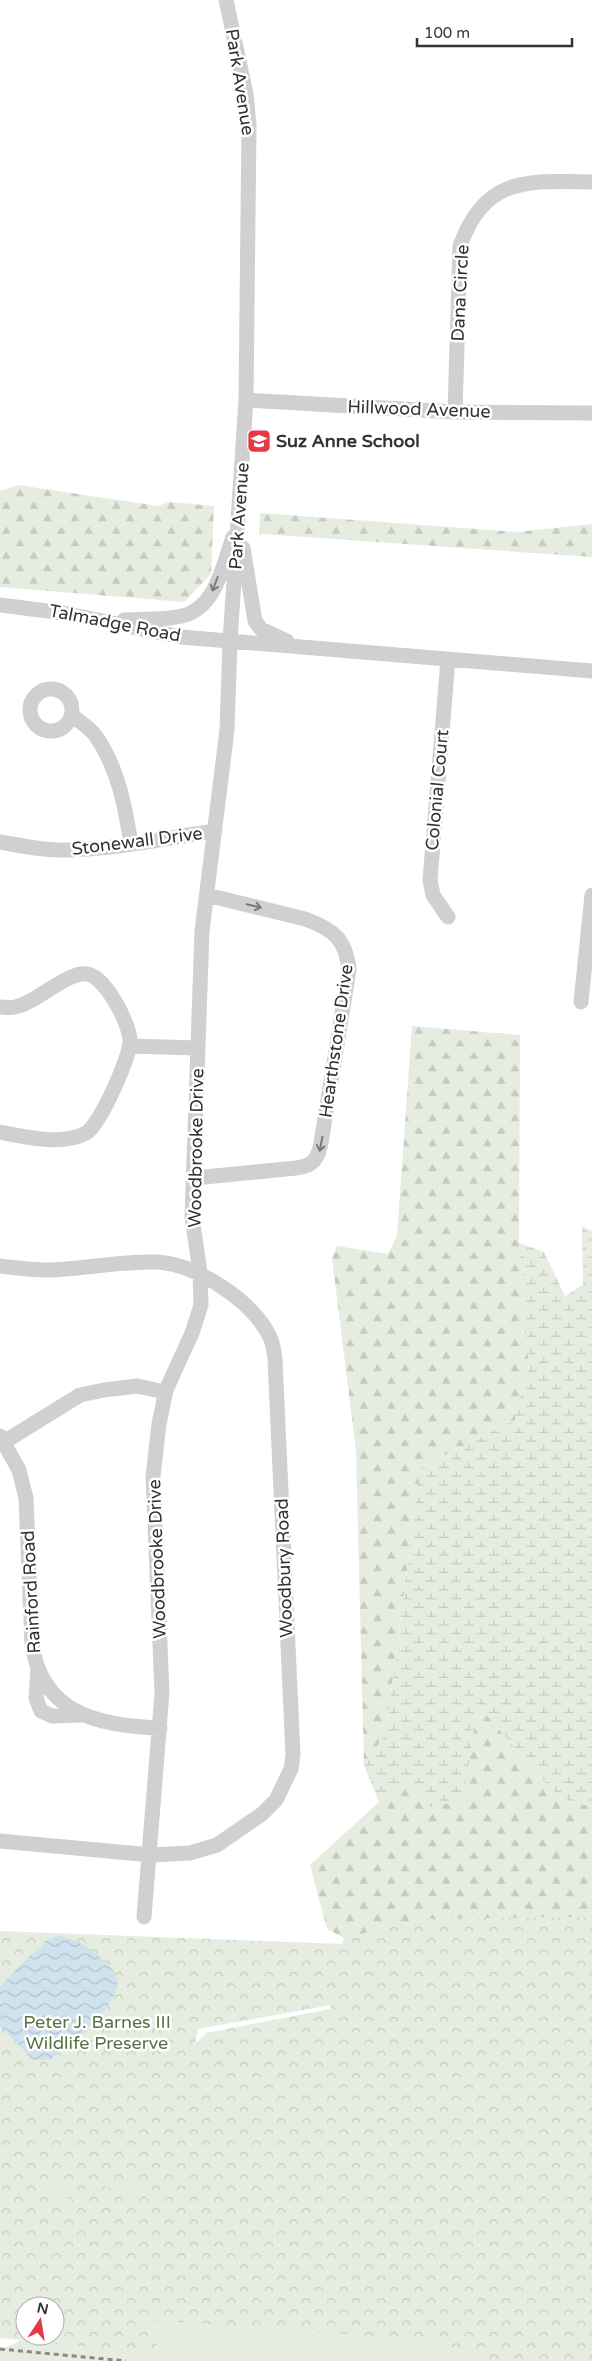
<svg xmlns="http://www.w3.org/2000/svg" width="592" height="2361" font-family="'Varela Round',sans-serif">
	<style>
		.green { fill: #e6ecdf }
		.forest { fill: url(#forest-firs) }
		.wetland { fill: url(#wetland-marsh) }
		.park { fill: url(#park-crowns); fill-rule: evenodd }
		.water { fill: url(#water-waves) }
		.lines { fill: none; stroke-linecap: round; stroke-linejoin: round }
		.minor { stroke: #d0d0d0; stroke-width: 15 }
		.rail { stroke: #888; stroke-width: 3; stroke-dasharray: 5 4; stroke-linecap: butt }
		.oneway { stroke: #7a7a7a }
		.labels { text-anchor: middle; dominant-baseline: central; stroke-width: 5; stroke-linejoin: round; paint-order: stroke }
		.street-label { font-size: 18px; fill: #333; stroke: #fff }
		.poi-label { font-size: 18px; font-weight: bold; fill: #333; stroke: #fff; text-anchor: start }
		.park-label { font-size: 18px; fill: #56703f; stroke: #fff }
	</style>
	<defs>
		<pattern id="forest-firs" width="22" height="20" patternUnits="userSpaceOnUse" patternTransform="scale(1.25)"><rect width="22" height="20" fill="#e6ecdf"/><path d="M5 1l3.5 6h-7zM16 11l3.5 6h-7z" fill="#c6cbc0"/></pattern>
		<pattern id="wetland-marsh" width="20" height="14" patternUnits="userSpaceOnUse" patternTransform="scale(1.25)"><rect width="20" height="14" fill="#e6ecdf"/><path d="M1 5h8M5 5V1M11 12h8M15 12V8" fill="none" stroke="#c6cbc0"/></pattern>
		<pattern id="park-crowns" width="20" height="18" patternUnits="userSpaceOnUse" patternTransform="scale(1.25)"><rect width="20" height="18" fill="#e6ecdf"/><path d="M2 6a3 3 0 1 1 6 0M12 15a3 3 0 1 1 6 0" fill="none" stroke="#c6cbc0"/></pattern>
		<pattern id="water-waves" width="16" height="10" patternUnits="userSpaceOnUse" patternTransform="scale(1.25)"><rect width="16" height="10" fill="#cfe2ee"/><path d="M0 5q4-4 8 0t8 0" fill="none" stroke="#b2c2cd"/></pattern>
	</defs>
	<rect width="100%" height="100%" fill="#fff"/>
	<!-- green -->
	<path class="green" d="M0 2089 159 2179 146 2189H114L78 2177 127 2319 426 2340 491 2361H0V2350L30 2336H55L81 2312Z"/>
	<!-- forest -->
	<path class="forest" d="M18 485 158 506 170 502 214 506 211 574 184 602 0 587V491Z
		M260 513 516 532 592 524V557L262 534 259 536Z
		M412 1026 520 1035 519 1243 529 1364 515 1420 420 1468 386 1733 364 1766 356 1450 332 1258 337 1246 388 1254 397 1236Z
		M477 1704 550 1788 572 1804 592 1805V1917L428 1919 344 1938 327 1929 310 1865 379 1802 412 1782Z"/>
	<!-- wetland -->
	<path class="wetland" d="M582 1226 592 1231V1805L572 1804 550 1788 478 1705 463 1800 431 1807 412 1782 379 1802 364 1766 386 1733 420 1468 515 1420 529 1364 519 1243 544 1252 565 1296 583 1285Z"/>
	<!-- park -->
	<path class="park" d="M592 1917V2361H491L426 2340 140 2320 163 2354 0 2338V1931L342 1944 344 1938 428 1919ZM331 2005 330 2009 206 2033 195 2045 198 2029ZM157 2180 147 2189H114L89 2181ZM47 2181 67 2180 69 2205 85 2238ZM25 2306H55V2336H25Z"/>
	<!-- water -->
	<path class="water" d="M57 1935C78 1941 87 1945 103 1960 109 1965 115 1971 117 1979 123 2002 75 2038 59 2053L49 2060H33L0 2026V1986L28 1957 42 1947 44 1942Z"/>
	<g class="lines">
		<!-- minor -->
		<path class="minor" d="M246 400 455 412 592 413
			M455 412 460 246C485 176 528 181 592 182
			M243 548 255 621 261 629 287 641
			M0 605 63 613 181 637 592 671
			M124 620C142 619 164 620 182 616 216 608 223 565 233 537
			M448 659 430 880 433 895 448 917
			M30 710a21 21 0 1 1 42 0a21 21 0 1 1-42 0Z
			M71 715C79 721 89 727 95 735 118 767 125 806 131 844
			M0 842C23 846 46 851 69 850 118 849 167 838 215 831
			M581 1002 592 895
			M0 1007C5 1007 11 1008 15 1007 36 1003 68 971 87 974 105 976 130 1024 130 1041 130 1057 100 1125 86 1133 63 1146 25 1137 0 1132
			M130 1046 198 1048
			M194 1178 296 1168C313 1166 318 1159 321 1143L349 970C346 939 333 929 305 919L207 895
			M0 1266C16 1268 33 1270 49 1270 85 1269 120 1261 156 1262 196 1264 252 1300 270 1337 273 1343 274 1352 275 1359L293 1755 291 1769 276 1800 262 1814 217 1845 190 1853 151 1855 0 1841
			M0 1436 19 1470 26 1498 32 1644C42 1714 99 1726 160 1728
			M4 1442 80 1395 104 1390 137 1386 165 1392
			M38 1668 36 1698 41 1711 52 1716 82 1715
			M144 1917 162 1693 153 1476 159 1424 166 1390 192 1333 201 1305 200 1272 192 1217 202 931 227 730 230 641 246 400 249 125 246 94 226 0"/>
		<!-- rail -->
		<path class="rail" d="M0 2349 126 2361"/>
	</g>
	<!-- one-way arrows -->
	<defs><path id="oneway-shaft" d="M-6 0H5M1.5-3L5.5 0L1.5 3" fill="none" stroke-width="1.6" stroke-linecap="round" stroke-linejoin="round" transform="scale(1.25)"/></defs>
	<g class="oneway">
		<use href="#oneway-shaft" transform="translate(215 584) rotate(111)"/>
		<use href="#oneway-shaft" transform="translate(254 906) rotate(13)"/>
		<use href="#oneway-shaft" transform="translate(321 1144) rotate(101)"/>
	</g>
	<!-- icons -->
	<defs>
		<g id="school-square" transform="scale(1.25)"><rect x="-9" y="-9" width="18" height="18" rx="4" fill="#e63946" stroke="#fff"/><path d="M0-5L7-2L0 1L-7-2ZM-4 1L0 2.5L4 1V4Q0 6-4 4Z" fill="#fff"/></g>
	</defs>
	<g fill-rule="evenodd">
		<use href="#school-square" x="259" y="441"/>
	</g>
	<g class="labels">
		<!-- street labels -->
		<g class="street-label">
			<text transform="translate(240 82) rotate(81)">Park Avenue</text>
			<text transform="translate(460 293) rotate(-87)">Dana Circle</text>
			<text transform="translate(419 409) rotate(2)">Hillwood Avenue</text>
			<text transform="translate(239 516) rotate(-86)">Park Avenue</text>
			<text transform="translate(115 623) rotate(11)">Talmadge Road</text>
			<text transform="translate(437 790) rotate(-85)">Colonial Court</text>
			<text transform="translate(137 841) rotate(-7)">Stonewall Drive</text>
			<text transform="translate(336 1041) rotate(-82)">Hearthstone Drive</text>
			<text transform="translate(196 1148) rotate(-89)">Woodbrooke Drive</text>
			<text transform="translate(157 1559) rotate(-92)">Woodbrooke Drive</text>
			<text transform="translate(284 1568) rotate(-92)">Woodbury Road</text>
			<text transform="translate(31 1592) rotate(-93)">Rainford Road</text>
		</g>
		<!-- poi labels -->
		<g class="poi-label">
			<text x="276" y="441">Suz Anne School</text>
		</g>
		<!-- park labels -->
		<g class="park-label">
			<text x="97" y="2022">Peter J. Barnes III<tspan x="97" dy="21">Wildlife Preserve</tspan></text>
		</g>
	</g>
	<!-- north arrow -->
	<g transform="translate(40 2321) rotate(12)"><circle r="24" fill="#ffffff" stroke="#adadad"/>
	<path d="M0-4L9 19L0 12L-9 19Z" fill="#e63946"/>
	<text y="-8" font-size="14" font-weight="bold" text-anchor="middle" fill="#333333">N</text>
	</g>
	<!-- scale -->
	<path d="M417 38v8h155v-8" fill="none" stroke="#333333" stroke-width="2.5"/>
	<text x="424" y="38" font-size="15" fill="#333333" stroke="#ffffff" stroke-width="4" paint-order="stroke">100 m</text>
</svg>
